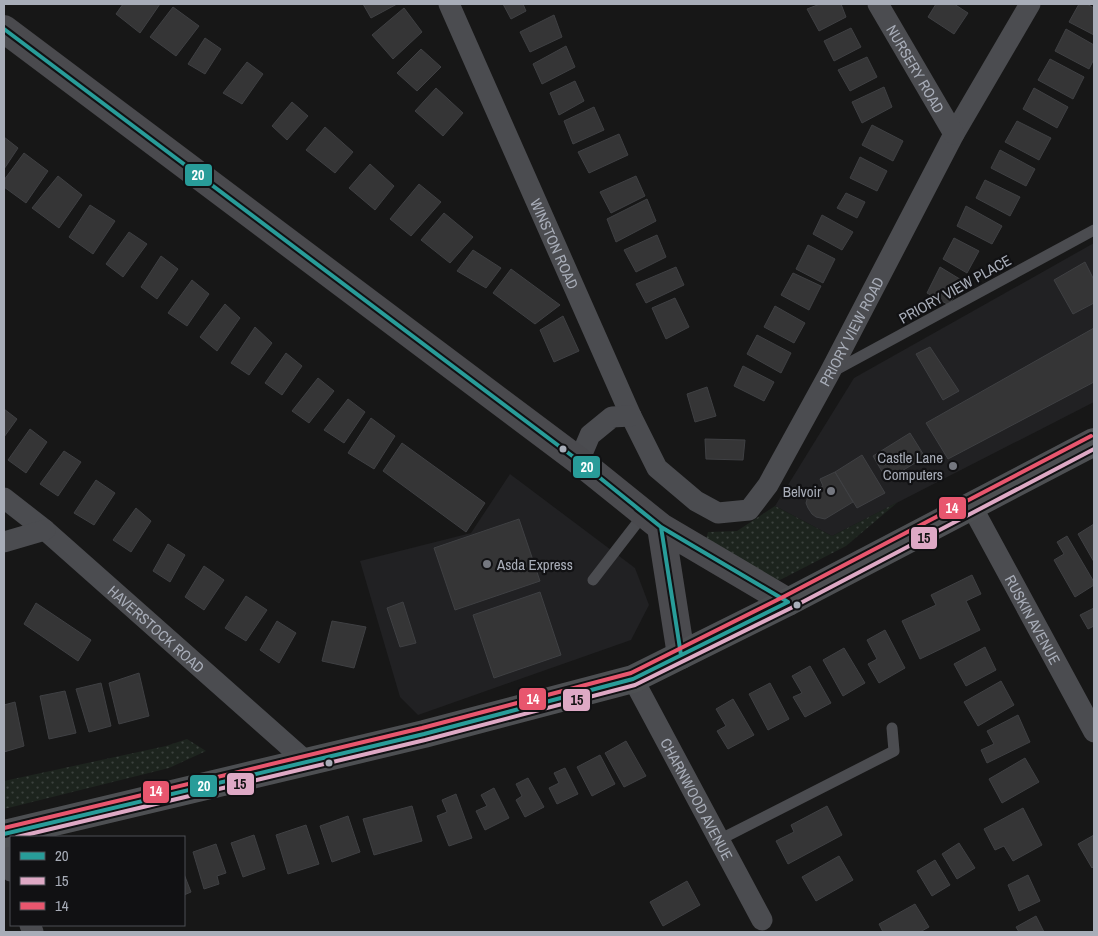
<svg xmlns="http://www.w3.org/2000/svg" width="1098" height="936" font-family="'Archivo Narrow',sans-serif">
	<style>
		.built { fill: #212123 }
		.grass { fill: url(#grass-dots) }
		.building { fill: #353536; stroke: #3f4043 }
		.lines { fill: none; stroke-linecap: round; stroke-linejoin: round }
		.lane { stroke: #4b4c50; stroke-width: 11 }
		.street { stroke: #4b4c50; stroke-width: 21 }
		.secondary { stroke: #4a4a4e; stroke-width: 28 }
		.primary { stroke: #4d4f52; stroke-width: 28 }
		.bus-1-casing { stroke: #111113; stroke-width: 8 }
		.bus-2-casing { stroke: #111113; stroke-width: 8 }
		.bus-3-casing { stroke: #111113; stroke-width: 8 }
		.bus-1 { stroke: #289c99; stroke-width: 4 }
		.bus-2 { stroke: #dea9c5; stroke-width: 4 }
		.bus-3 { stroke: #e8566e; stroke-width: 4 }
		.bus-dot { fill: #a8adb8; stroke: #111113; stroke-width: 2 }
		.poi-dot { fill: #757880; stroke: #111113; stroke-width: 2 }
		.labels { text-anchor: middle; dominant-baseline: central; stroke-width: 4.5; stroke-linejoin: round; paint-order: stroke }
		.street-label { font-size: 15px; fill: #a8adb8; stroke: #111113 }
		.poi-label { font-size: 15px; fill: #a8adb8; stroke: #111113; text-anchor: end }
		.line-badge { stroke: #111113; stroke-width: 2 }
		.badge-label { font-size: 14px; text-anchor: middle; font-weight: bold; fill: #fff }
		.pale-badge-label { font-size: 14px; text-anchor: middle; font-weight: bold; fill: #111 }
	</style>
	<defs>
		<pattern id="grass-dots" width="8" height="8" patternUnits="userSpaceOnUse" patternTransform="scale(1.25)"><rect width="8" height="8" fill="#1d241e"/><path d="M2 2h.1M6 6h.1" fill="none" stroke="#3b413d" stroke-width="1.8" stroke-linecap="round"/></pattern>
	</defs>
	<rect width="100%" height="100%" fill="#171717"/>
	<!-- built -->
	<path class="built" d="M1094 243V402L832 536 775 506 854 378Z
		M510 474 635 568 649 605 631 640 418 715 400 697 360 561 471 533Z"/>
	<!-- grass -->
	<path class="grass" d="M898 502 846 546 778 581 705 544 708 532 737 531 775 506 832 536Z
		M187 739 206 751 169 768 4 809V781L166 746Z"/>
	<!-- building -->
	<path class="building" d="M123 4H160L140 33 116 14Z
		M363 4H397L371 18Z
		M503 4H523L526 11 511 19Z
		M820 4H841L846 17 819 31 807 9Z
		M936 4H954L968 13 954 34 928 17Z
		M1079 4H1087L1094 8V35L1069 22Z
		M173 7 199 26 176 56 150 37Z
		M404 8 422 32 393 59 372 35Z
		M554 15 562 37 530 52 520 32Z
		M851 28 861 47 834 61 824 41Z
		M1066 29 1094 45V59L1089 69 1055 51Z
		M205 38 221 49 205 74 188 64Z
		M566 46 575 67 542 84 533 64Z
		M421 49 441 67 417 91 397 73Z
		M867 57 877 77 850 91 838 70Z
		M1050 59 1084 77 1073 99 1038 80Z
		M247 62 263 74 242 104 223 93Z
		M575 81 584 101 559 115 550 93Z
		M884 87 892 107 862 123 852 102Z
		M436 88 463 113 443 136 415 111Z
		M1034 88 1068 107 1057 128 1023 109Z
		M292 102 308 116 287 140 272 126Z
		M594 107 604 130 573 144 564 121Z
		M1017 121 1051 138 1039 160 1005 142Z
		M872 125 903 141 893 161 862 145Z
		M325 127 353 152 335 173 306 150Z
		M619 134 628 155 589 173 578 152Z
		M4 137 18 148 4 169Z
		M1000 150 1035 169 1026 186 991 168Z
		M24 153 48 171 26 203 4 187V180Z
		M860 157 887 171 877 191 850 178Z
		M370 164 394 186 375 210 349 188Z
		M58 176 82 195 59 228 32 208Z
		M636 176 645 196 611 213 600 192Z
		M985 180 1020 197 1010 216 976 198Z
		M419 184 441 202 411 236 390 219Z
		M846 193 865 202 857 218 837 208Z
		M647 199 656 221 616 242 607 219Z
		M90 205 115 221 93 254 69 237Z
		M966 206 1002 226 992 244 957 226Z
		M444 213 473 237 450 263 421 240Z
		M822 215 853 232 842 250 813 234Z
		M129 232 147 244 123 277 106 264Z
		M657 235 666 257 636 272 624 250Z
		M954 238 979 251 967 273 943 259Z
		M808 245 835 259 823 283 796 269Z
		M473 250 501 268 486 288 457 271Z
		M161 256 178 269 157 299 141 287Z
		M1085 262 1094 280V303L1073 314 1054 280Z
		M676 267 684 285 646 303 636 284Z
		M940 267 963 281 949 305 927 293Z
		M511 269 560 305 535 324 493 293Z
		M793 273 821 286 809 310 781 295Z
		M192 280 209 294 187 326 168 313Z
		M675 298 689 327 666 339 652 308Z
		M225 304 240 318 217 351 200 337Z
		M775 306 805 323 794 343 764 327Z
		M563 316 579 351 554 362 540 330Z
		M255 327 272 343 249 375 231 363Z
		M1094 328V382L948 459 926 423Z
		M757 335 791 353 781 373 747 354Z
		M930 347 959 391 943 400 916 354Z
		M286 353 302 366 282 395 265 383Z
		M743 366 774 382 764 401 734 386Z
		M318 378 334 391 309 423 292 411Z
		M707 387 716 416 695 422 687 394Z
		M348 399 365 412 344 443 324 430Z
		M4 409 17 419 4 437Z
		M371 418 395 436 374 469 348 453Z
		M30 429 47 442 26 473 8 460Z
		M910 433 925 457 887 480 873 456Z
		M705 439 745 440 743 460 706 459Z
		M402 443 485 503 466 532 383 471Z
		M64 451 81 462 58 496 40 484Z
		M862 455 885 493 857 508 835 472Z
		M835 472 853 502 825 519 816 517 812 514 808 508 806 503 808 496 823 486 820 479Z
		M96 480 115 493 94 525 74 513Z
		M136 508 151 521 131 552 113 540Z
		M519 519 540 581 455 610 434 548Z
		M1094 524V562L1078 534Z
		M1067 536 1094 582V585L1075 597 1054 560 1064 554 1057 542Z
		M168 544 185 555 170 582 153 571Z
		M204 566 224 580 204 610 185 597Z
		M972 575 981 594 966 601 980 630 920 659 902 621 936 605 931 595Z
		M540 592 561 655 494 678 473 615Z
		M246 596 267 610 246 641 225 628Z
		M403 602 416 643 400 647 387 608Z
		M36 603 91 640 78 661 24 624Z
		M1094 608V626L1088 629 1080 615Z
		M277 621 296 633 279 663 260 650Z
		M332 621 366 627 354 668 322 661Z
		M885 630 905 668 879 683 868 664 877 659 867 640Z
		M985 647 996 670 966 686 954 664Z
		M844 648 865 683 843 696 823 660Z
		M810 666 831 703 805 717 793 697 802 693 792 676Z
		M139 673 149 716 119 724 109 683Z
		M1001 681 1014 705 978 726 964 702Z
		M101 683 111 726 89 732 76 689Z
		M770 683 789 719 768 730 749 694Z
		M65 691 76 733 49 739 40 696Z
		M733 699 754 735 728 749 717 731 726 726 716 709Z
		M15 702 24 746 4 752V705Z
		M1018 715 1030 742 987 763 981 750 994 744 987 731Z
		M626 741 646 776 624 787 605 753Z
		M600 755 615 784 592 796 577 767Z
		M1025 758 1039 782 1002 803 989 779Z
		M565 768 578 794 557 804 549 788 559 783 554 773Z
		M528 778 544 807 525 817 516 800 522 796 516 784Z
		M494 788 509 818 485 830 476 811 487 806 481 795Z
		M456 794 472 838 449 846 437 816 447 812 442 800Z
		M412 806 422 841 374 855 363 819Z
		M827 806 842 835 788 864 776 841 794 832 791 825Z
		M1023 808 1042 845 1013 861 1004 846 995 850 984 829Z
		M348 816 360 852 332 862 320 826Z
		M306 825 319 864 288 874 276 835Z
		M254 835 265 869 243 877 231 843Z
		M1094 835V866L1092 868 1078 844Z
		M959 843 975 868 957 879 942 854Z
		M216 844 226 873 217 876 219 884 204 889 193 852Z
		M839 856 853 880 816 901 802 877Z
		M935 860 950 885 932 896 917 871Z
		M184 874 191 892 184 895Z
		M1028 875 1040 901 1019 911 1008 885Z
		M687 881 700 905 663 926 650 902Z
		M915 904 929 927 920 932H883L879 924Z
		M1036 916 1044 932H1019L1016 927Z"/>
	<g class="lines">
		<!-- lane -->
		<path class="lane" d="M832 372 1094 230
			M593 580 644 514
			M719 840 894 751 892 728"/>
		<!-- street -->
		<g class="street">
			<path id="s1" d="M449 4 631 416 657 468 696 501 718 513 749 510 768 485 829 374 954 134 1030 4"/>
			<path id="s2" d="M878 4 954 134"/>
			<path d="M579 461 590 435 612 417 631 416"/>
			<path id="s3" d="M4 498 45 530 308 763"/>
			<path id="s4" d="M972 507 1094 732"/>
			<path d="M4 542 45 530"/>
			<path id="s5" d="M633 679 762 920"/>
			<path d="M4 850 11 871"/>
			<path d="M30 925 33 932"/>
		</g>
		<!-- secondary -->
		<path class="secondary" d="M4 29 579 461 661 527 788 602
			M661 527 681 655"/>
		<!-- primary -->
		<path class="primary" d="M4 834 424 734 633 679 788 602 1094 442"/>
		<!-- bus-1 casing -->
		<g class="bus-1-casing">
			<path id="bus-1" d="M4 29 579 461 661 527 788 602
				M637 508 661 527 681 655
				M4 834 424 734 633 679 788 602"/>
		</g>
		<!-- bus-2 casing -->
		<g class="bus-2-casing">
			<path id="bus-2" d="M17 837 425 740 635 685 791 608 1094 449"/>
		</g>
		<!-- bus-3 casing -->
		<g class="bus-3-casing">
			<path id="bus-3" d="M4 828 422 728 631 673 785 596 1091 436"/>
		</g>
		<!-- bus-1 -->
		<use href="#bus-1" class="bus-1"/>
		<!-- bus-2 -->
		<use href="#bus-2" class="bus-2"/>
		<!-- bus-3 -->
		<use href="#bus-3" class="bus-3"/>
	</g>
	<!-- markers -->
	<g class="bus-dot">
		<circle cx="563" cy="449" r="4.5"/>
		<circle cx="797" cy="605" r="4.5"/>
		<circle cx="329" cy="763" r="4.5"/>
	</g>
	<g class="poi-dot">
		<circle cx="953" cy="466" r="5"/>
		<circle cx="831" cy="491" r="5"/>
		<circle cx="487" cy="564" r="5"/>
	</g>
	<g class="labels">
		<!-- street labels -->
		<g class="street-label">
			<text stroke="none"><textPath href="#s2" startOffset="75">NURSERY ROAD</textPath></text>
			<text stroke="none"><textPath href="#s1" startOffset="262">WINSTON ROAD</textPath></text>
			<text transform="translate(955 289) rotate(-29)">PRIORY VIEW PLACE</text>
			<text stroke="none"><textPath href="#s1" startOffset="822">PRIORY VIEW ROAD</textPath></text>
			<text stroke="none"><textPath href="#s4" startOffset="128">RUSKIN AVENUE</textPath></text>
			<text stroke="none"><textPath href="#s3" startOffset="201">HAVERSTOCK ROAD</textPath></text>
			<text stroke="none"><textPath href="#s5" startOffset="136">CHARNWOOD AVENUE</textPath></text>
		</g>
		<!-- poi labels -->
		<g class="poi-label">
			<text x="943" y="457">Castle Lane<tspan x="943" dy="17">Computers</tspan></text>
			<text x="821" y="491">Belvoir</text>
			<text x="497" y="564" text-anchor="start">Asda Express</text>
		</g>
	</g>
	<g class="line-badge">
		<rect x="184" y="163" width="29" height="24" rx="5" fill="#289c99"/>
		<rect x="572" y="455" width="29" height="24" rx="5" fill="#289c99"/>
		<rect x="938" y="496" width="29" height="24" rx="5" fill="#e8566e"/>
		<rect x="910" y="526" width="28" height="24" rx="5" fill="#dea9c5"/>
		<rect x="518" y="687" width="29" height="24" rx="5" fill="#e8566e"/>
		<rect x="562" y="688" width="29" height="24" rx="5" fill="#dea9c5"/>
		<rect x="226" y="772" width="29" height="24" rx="5" fill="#dea9c5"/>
		<rect x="189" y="774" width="29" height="24" rx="5" fill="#289c99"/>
		<rect x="142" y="780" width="28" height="24" rx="5" fill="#e8566e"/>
	</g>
	<g class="badge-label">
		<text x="198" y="180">20</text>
		<text x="587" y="472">20</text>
		<text x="952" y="513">14</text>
		<text x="533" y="704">14</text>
		<text x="204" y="791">20</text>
		<text x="156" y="796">14</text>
	</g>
	<g class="pale-badge-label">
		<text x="924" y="543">15</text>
		<text x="577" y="705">15</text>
		<text x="240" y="789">15</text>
	</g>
	<!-- border -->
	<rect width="1098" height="936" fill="none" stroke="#a8adb8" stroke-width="10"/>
	<!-- legend -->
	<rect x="10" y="836" width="175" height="90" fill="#111113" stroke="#4d4f55"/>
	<rect x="20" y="852" width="25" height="8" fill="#289c99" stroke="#4d4f55"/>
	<text x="55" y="861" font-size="15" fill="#a8adb8">20</text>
	<rect x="20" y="877" width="25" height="8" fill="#dea9c5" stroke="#4d4f55"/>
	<text x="55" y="886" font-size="15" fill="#a8adb8">15</text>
	<rect x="20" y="902" width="25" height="8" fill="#e8566e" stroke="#4d4f55"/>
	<text x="55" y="911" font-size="15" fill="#a8adb8">14</text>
</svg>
